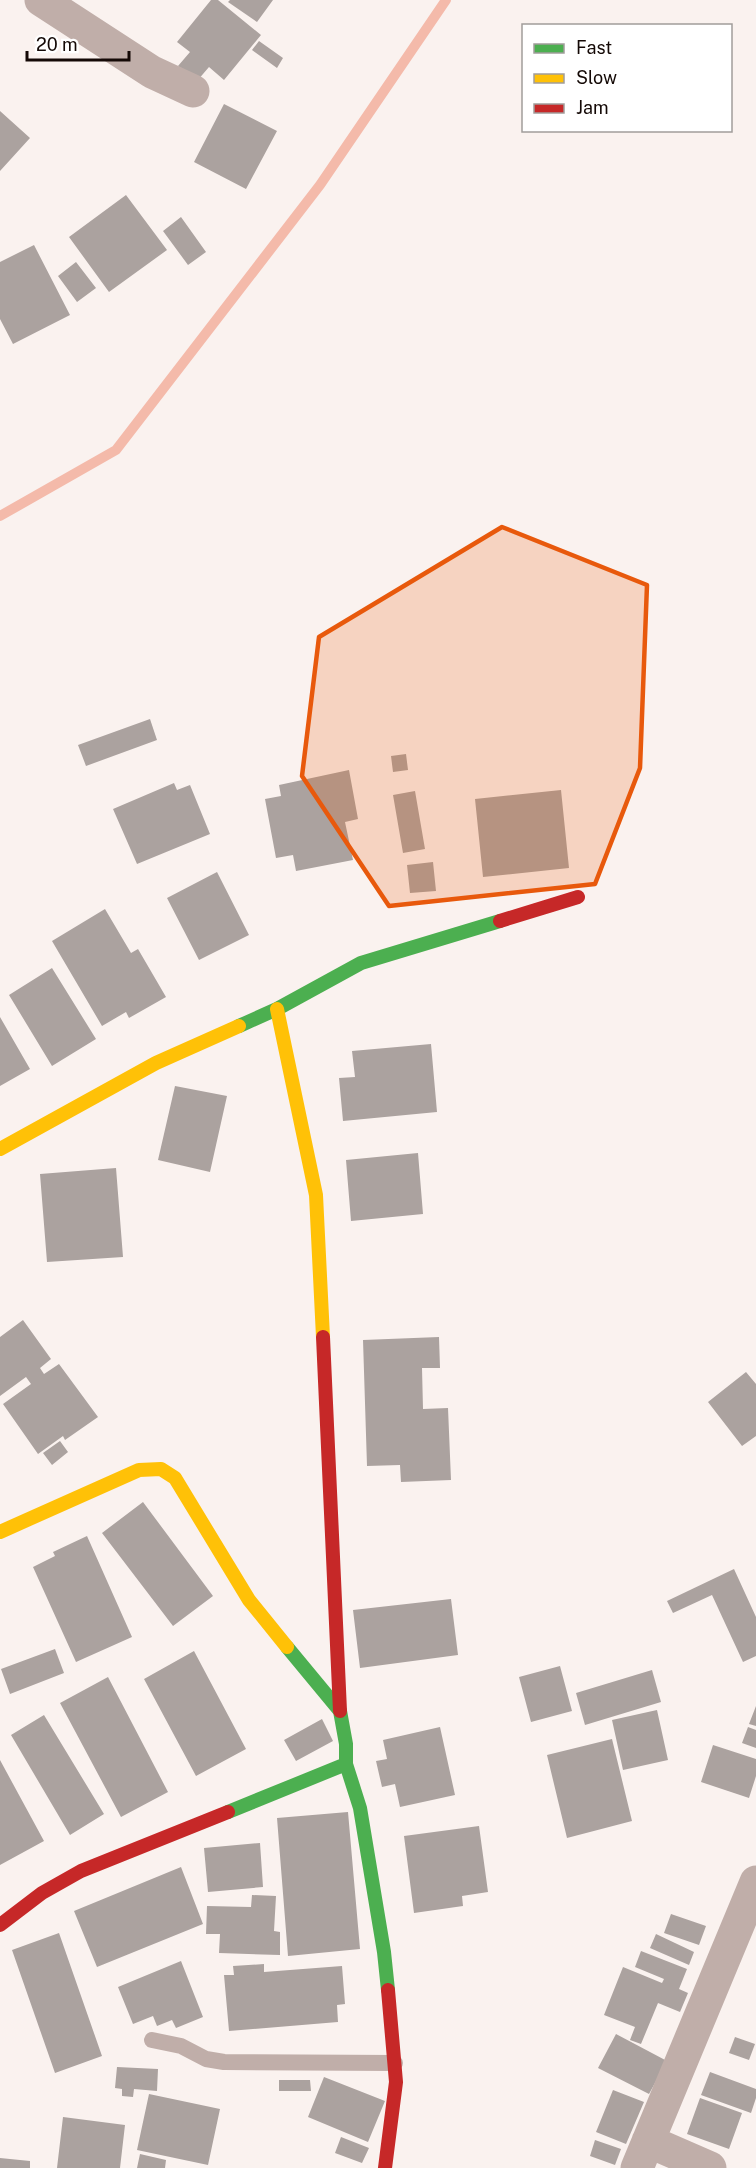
<svg xmlns="http://www.w3.org/2000/svg" width="756" height="2168" font-family="'Public Sans',sans-serif">
	<style>
		.lines { fill: none; stroke-linecap: round; stroke-linejoin: round }
		.stream { stroke: #f4baaa; stroke-width: 10 }
		.building { fill: #aba29f }
		.lane { stroke: #c0aea9; stroke-width: 16 }
		.street { stroke: #c0aea9; stroke-width: 33 }
		.fast { stroke: #4caf50; stroke-width: 14 }
		.slow { stroke: #ffc107; stroke-width: 14 }
		.jam { stroke: #c62828; stroke-width: 14 }
		.marked { fill: #e8590c; fill-opacity: 0.2; stroke: #e8590c; stroke-width: 4.5; stroke-linejoin: round }
	</style>
	<rect width="100%" height="100%" fill="#faf2ef"/>
	<g class="lines">
		<!-- stream -->
		<path class="stream" d="M0 516 116 450 320 185 446 0"/>
	</g>
	<!-- building -->
	<path class="building" d="M211 0H218L261 35 224 80 209 67 197 81 178 66 190 52 177 42Z
		M230 0H273L257 22 228 2Z
		M259 41 283 58 277 68 252 50Z
		M224 104 277 131 246 189 194 162Z
		M0 111 30 138 0 171Z
		M126 195 167 250 109 292 69 237Z
		M181 217 206 252 188 265 163 231Z
		M34 245 70 315 13 344 0 319V262Z
		M76 262 96 288 77 302 58 276Z
		M150 719 157 740 86 766 78 745Z
		M406 754 408 770 393 772 391 756Z
		M349 770 358 819 345 822 353 860 296 871 293 855 276 858 265 799 281 796 279 785Z
		M174 783 177 790 190 785 210 834 137 864 113 809Z
		M561 790 569 868 483 877 475 799Z
		M415 791 425 849 403 853 393 795Z
		M433 862 436 891 410 893 407 865Z
		M217 872 249 935 199 960 167 898Z
		M105 909 131 953 138 949 166 997 129 1018 126 1012 102 1026 52 941Z
		M52 968 96 1039 52 1066 9 995Z
		M0 1017 30 1069 0 1086Z
		M431 1044 437 1112 343 1121 339 1078 355 1077 352 1051Z
		M175 1086 227 1096 210 1172 158 1160Z
		M418 1153 423 1214 351 1221 346 1160Z
		M116 1168 123 1257 47 1262 40 1174Z
		M23 1320 51 1359 40 1368 44 1374 59 1364 98 1417 65 1440 63 1436 38 1454 3 1404 31 1384 26 1377 0 1396V1337Z
		M439 1337 440 1368H422L423 1409 448 1408 451 1480 401 1482 400 1465 367 1466 363 1340Z
		M746 1372 756 1384V1436L742 1446 708 1402Z
		M60 1441 68 1452 52 1465 43 1453Z
		M143 1502 213 1596 173 1626 102 1533Z
		M87 1536 132 1637 76 1662 33 1567 55 1556 53 1552Z
		M734 1569 756 1617V1656L743 1662 712 1595 673 1613 667 1601Z
		M451 1599 458 1655 360 1668 353 1610Z
		M55 1649 64 1673 10 1694 1 1669Z
		M194 1651 246 1749 196 1776 144 1679Z
		M560 1666 572 1711 531 1722 519 1677Z
		M652 1670 661 1702 585 1725 576 1693Z
		M108 1677 168 1792 121 1817 60 1703Z
		M756 1706V1726L749 1724Z
		M657 1710 668 1760 623 1770 612 1720Z
		M44 1715 104 1814 70 1835 11 1735Z
		M322 1719 333 1741 296 1761 284 1740Z
		M440 1727 455 1795 400 1807 395 1784 382 1787 376 1761 387 1759 383 1740Z
		M748 1727 756 1730V1748L742 1743Z
		M612 1739 632 1821 567 1838 547 1755Z
		M713 1745 756 1759V1776L749 1798 701 1782Z
		M0 1760 44 1841 0 1865Z
		M348 1812 360 1949 288 1956 277 1818Z
		M479 1826 488 1892 462 1896 463 1906 414 1913 404 1836Z
		M260 1843 263 1887 208 1892 204 1848Z
		M181 1867 203 1924 97 1967 74 1911Z
		M252 1895 276 1896 274 1931 280 1932V1955L219 1953 220 1934H206L207 1906 251 1907Z
		M671 1914 706 1926 699 1945 664 1933Z
		M59 1933 102 2056 55 2073 12 1950Z
		M656 1934 694 1952 689 1965 650 1948Z
		M641 1951 687 1969 679 1989 688 1993 680 2012 658 2003 641 2044 630 2040 635 2027 604 2015 623 1967 662 1983 664 1979 635 1967Z
		M181 1961 203 2017 176 2028 172 2020 157 2026 153 2016 133 2024 118 1987Z
		M264 1964V1972L342 1966 345 2004 337 2005 338 2022 229 2031 224 1975H234L233 1966Z
		M616 2034 667 2061 649 2094 598 2068Z
		M735 2037 755 2044 749 2060 729 2053Z
		M117 2067 158 2069 157 2091 134 2089 133 2097 122 2096V2089L115 2088Z
		M710 2072 756 2089V2098L751 2113 701 2095Z
		M324 2077 385 2101 368 2142 308 2117Z
		M279 2080H310L311 2091H279Z
		M613 2090 644 2102 626 2144 596 2132Z
		M149 2094 220 2109 208 2165 137 2150Z
		M700 2098 742 2113 729 2149 687 2134Z
		M63 2117 125 2125 120 2168H57Z
		M341 2137 369 2148 362 2163 335 2153Z
		M595 2140 621 2149 615 2165 590 2156Z
		M140 2154 166 2160 165 2168H137Z
		M0 2158 30 2161V2168H0Z"/>
	<g class="lines">
		<!-- lane -->
		<path class="lane" d="M152 2040 181 2046 206 2059 224 2062 395 2063"/>
		<!-- street -->
		<path class="street" d="M41 0 152 72 193 91
			M648 2141 710 2168
			M637 2168 756 1882"/>
		<!-- fast -->
		<path class="fast" d="M239 1026 277 1009 361 963 500 921
			M287 1647 340 1711 346 1744V1764L360 1808 384 1952 388 1990
			M228 1812 346 1764"/>
		<!-- slow -->
		<path class="slow" d="M277 1009 316 1195 323 1337
			M0 1149 156 1063 239 1026
			M0 1532 139 1470 161 1469 175 1478 249 1600 287 1647"/>
		<!-- jam -->
		<path class="jam" d="M500 921 578 897
			M323 1337 340 1711
			M0 1925 42 1893 81 1871 228 1812
			M385 2168 396 2082 388 1990"/>
	</g>
	<!-- marked area -->
	<path class="marked" d="M502 527 647 585 640 768 595 884 389 906 302 776 319 637Z"/>
	<!-- legend -->
	<rect x="522" y="24" width="210" height="108" fill="#ffffff" stroke="#a19d9b" stroke-width="1.5"/>
	<rect x="534" y="44" width="30" height="9" fill="#4caf50" stroke="#a19d9b" stroke-width="1.5"/>
	<text x="576" y="54" font-size="18" fill="#140906">Fast</text>
	<rect x="534" y="74" width="30" height="9" fill="#ffc107" stroke="#a19d9b" stroke-width="1.5"/>
	<text x="576" y="84" font-size="18" fill="#140906">Slow</text>
	<rect x="534" y="104" width="30" height="9" fill="#c62828" stroke="#a19d9b" stroke-width="1.5"/>
	<text x="576" y="114" font-size="18" fill="#140906">Jam</text>
	<!-- scale -->
	<path d="M27 51v9h102v-9" fill="none" stroke="#140906" stroke-width="3"/>
	<text x="36" y="51" font-size="18" fill="#140906" stroke="#ffffff" stroke-width="4.5" paint-order="stroke">20 m</text>
</svg>
